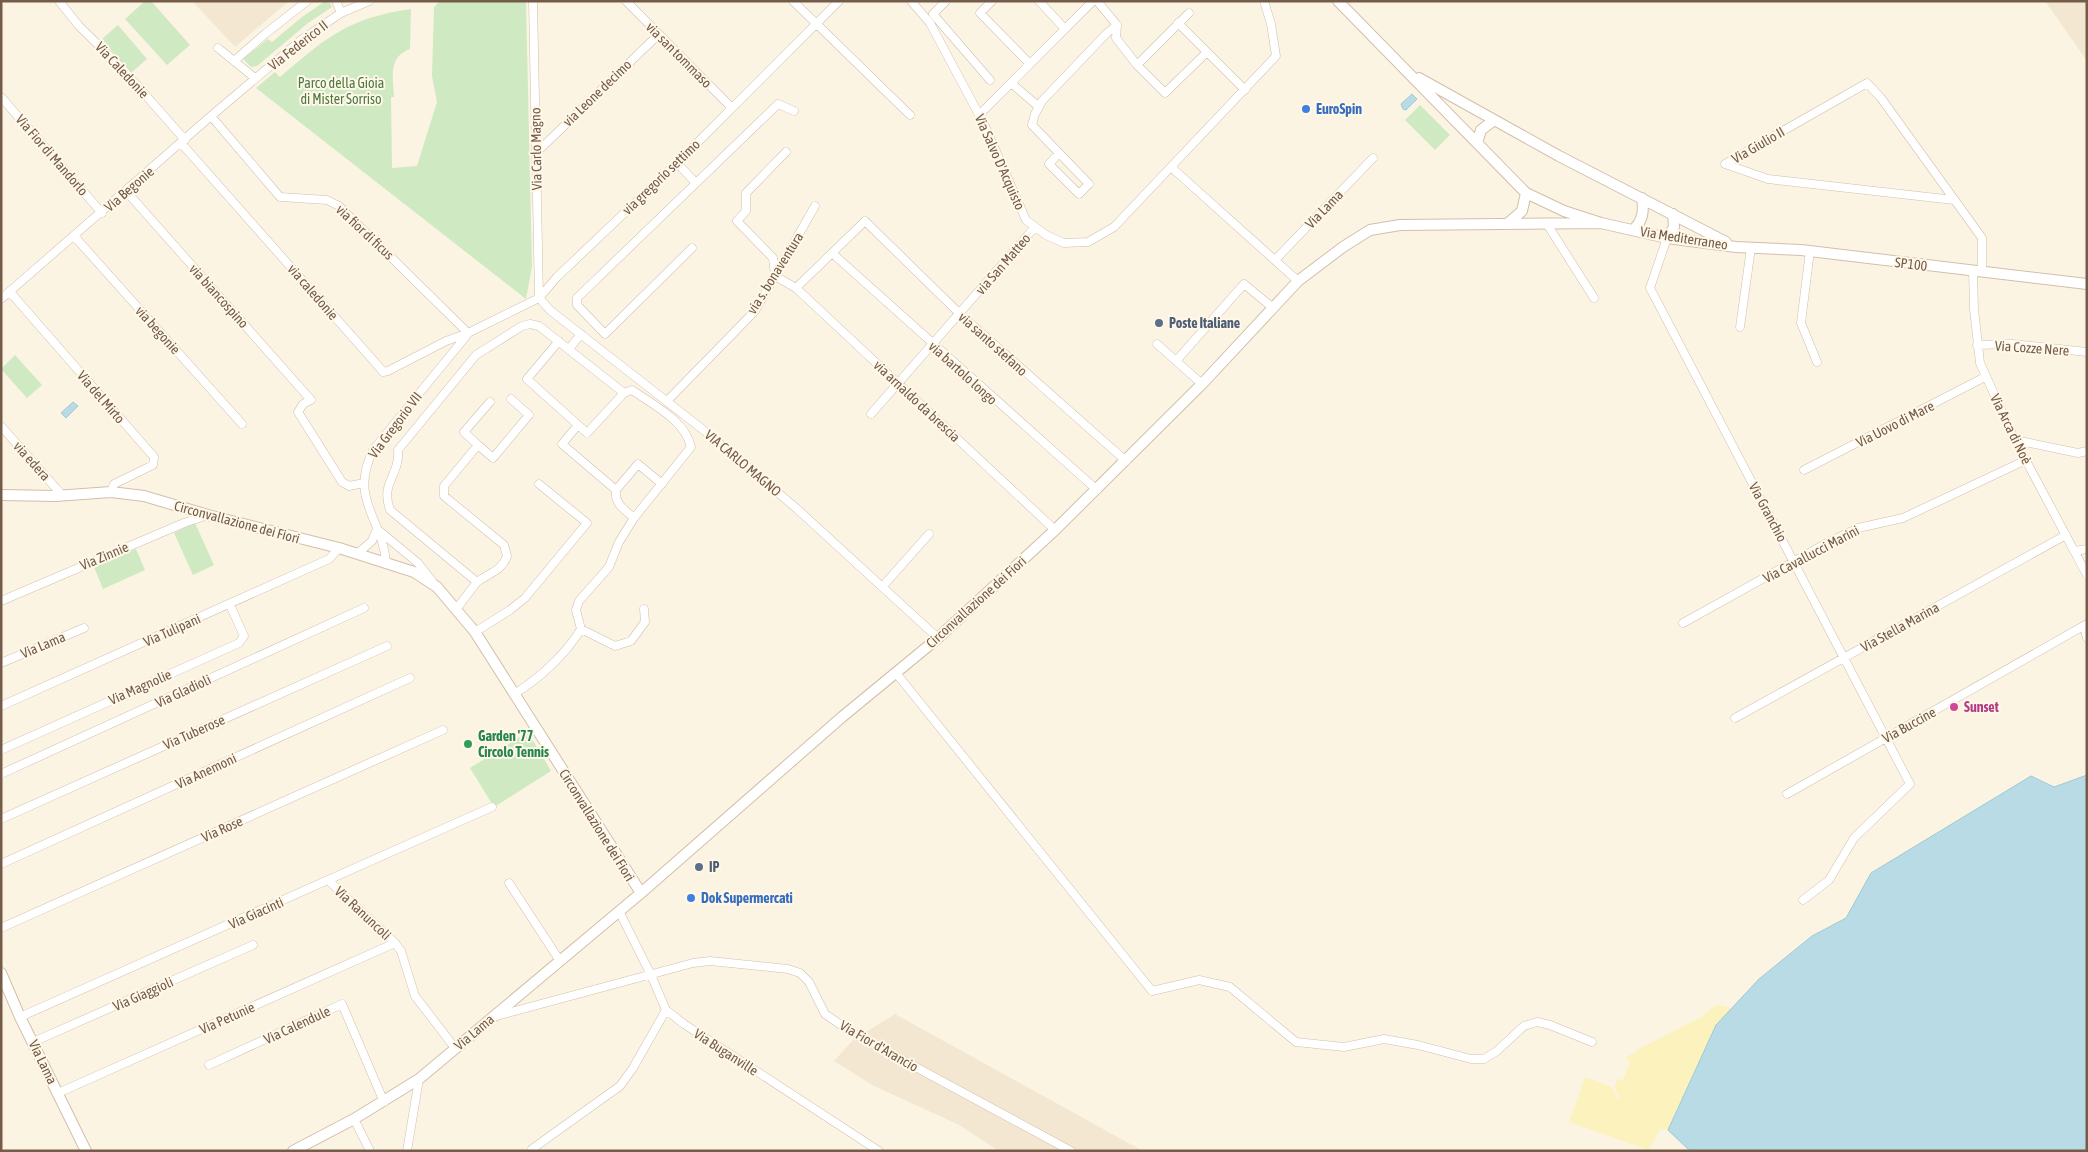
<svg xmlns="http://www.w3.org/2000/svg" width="2088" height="1152" font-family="'Asap Condensed',sans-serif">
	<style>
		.residential { fill: #f3e7d2 }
		.green { fill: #cfe9c2 }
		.sand { fill: #fbf2be }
		.water { fill: #b8dbe5; stroke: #9ecad7 }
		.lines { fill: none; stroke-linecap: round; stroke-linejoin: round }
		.street-casing { stroke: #cfbfad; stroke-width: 9 }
		.secondary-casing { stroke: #d2bfaa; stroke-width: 12 }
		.street { stroke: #fff; stroke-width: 8 }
		.secondary { stroke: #fff; stroke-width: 10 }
		.shop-dot { fill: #3f7fe0; stroke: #fff8e9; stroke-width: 2 }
		.service-dot { fill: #5c6f8a; stroke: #fff8e9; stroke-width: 2 }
		.hotel-dot { fill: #d1479c; stroke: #fff8e9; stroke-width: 2 }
		.leisure-dot { fill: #2e9e5b; stroke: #fff8e9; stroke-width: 2 }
		.labels { text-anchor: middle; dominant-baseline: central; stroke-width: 4; stroke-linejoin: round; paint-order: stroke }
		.street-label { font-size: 14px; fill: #745c49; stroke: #fff8e9 }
		.park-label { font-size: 14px; fill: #4e7942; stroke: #fff8e9 }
		.shop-label { font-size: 14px; font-weight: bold; fill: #366cbe; stroke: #fff8e9; text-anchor: start }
		.service-label { font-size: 14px; font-weight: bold; fill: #4e5e75; stroke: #fff8e9; text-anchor: start }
		.hotel-label { font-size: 14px; font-weight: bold; fill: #b23c85; stroke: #fff8e9; text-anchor: start }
		.leisure-label { font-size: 14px; font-weight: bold; fill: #27864d; stroke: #fff8e9; text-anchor: start }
	</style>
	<rect width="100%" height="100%" fill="#fcf4e3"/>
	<!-- residential -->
	<path class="residential" d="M192 1H289L235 47Z
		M2045 1H2087V61Z
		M895 1014 1143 1151H999L959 1125 874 1086 834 1061 853 1040Z"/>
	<!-- green -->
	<path class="green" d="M145 1H151L190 45 167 65 125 19Z
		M440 1 526 2 532 267 526 299 256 88 275 72 280 77C327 37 348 18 411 9L410 49C388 57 393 77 394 97H391L392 168 417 166 437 102 432 76 434 7Z
		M324 2 330 3 332 7 308 23 257 66 251 67 243 59 268 39 272 42 302 17Z
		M118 25 147 59 131 73 102 39Z
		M1420 105 1450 135 1435 150 1405 120Z
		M15 355 42 385 27 398 1 369Z
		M195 523 214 565 193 575 174 533Z
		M136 549 145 570 103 589 94 567Z
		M528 732 551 771 494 807 470 768Z"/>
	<!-- sand -->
	<path class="sand" d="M1718 1005 1732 1008 1716 1025 1668 1130 1660 1129 1648 1150 1569 1122 1585 1077 1612 1087 1617 1099H1619L1615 1087 1617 1079 1623 1080 1630 1062 1627 1060V1057L1641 1048 1703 1016 1713 1007Z"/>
	<!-- water -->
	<path class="water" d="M1412 94 1417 99 1406 110 1403 109 1401 104Z
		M73 402 78 406 66 418 61 413Z
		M2087 775V1151H1690L1668 1130 1716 1025 1759 979 1812 936 1846 918 1871 873 2031 776 2054 787Z"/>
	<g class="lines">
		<!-- street casing -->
		<g class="street-casing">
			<path id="street" d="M59 1 79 26 120 66 185 140
				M336 1 341 13
				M533 1 539 298 551 311 706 432 796 508 938 638
				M626 1 732 108
				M793 1 910 115
				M911 1 930 23 985 126 1026 220 1046 235 1064 243 1088 242 1114 227 1276 56 1271 24 1264 1
				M946 1 933 14 990 80
				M992 1 980 13 1030 64
				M1039 1 1065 29
				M1097 1 1117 25
				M1189 13 1137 65 1165 93 1207 52
				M1178 23 1245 90
				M1117 25 1116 38 1137 65
				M218 48 255 78
				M234 61 265 34 307 1
				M1011 83 1039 107
				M1 97 102 213
				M979 115 1093 1
				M211 116 280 197 327 200 339 206 468 333
				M181 143 380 368 383 372 388 371 446 341 468 333 539 298 557 277 677 163 839 1
				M786 152 746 193V211L737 221 773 258 775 276 796 288 1055 530
				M536 153 659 34
				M1059 153 1049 164 1079 194 1089 184 1032 125 1035 114 1042 101 1107 33 1117 25
				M677 163 696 183
				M1171 167 1298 281
				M126 191 311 400 303 404 298 412 342 482 349 486 364 483
				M1954 200 1768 179 1725 164 1867 83 1881 98 1982 238V272
				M1547 224 1594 298
				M74 236 242 424
				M1667 238 1650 288 1910 784 1854 838 1829 880 1803 900
				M692 248 605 334 577 305V298L778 104 794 111
				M1810 251 1801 323 1817 362
				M832 253 1097 490
				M1275 260 1373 158
				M1973 271 1974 309 1980 363 2015 440 2087 575
				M796 288 865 221 960 314 1126 461
				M10 292 154 457 153 465 114 484 111 492
				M1 299 211 116 301 40 341 13 369 1
				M1740 327 1751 248
				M559 341 527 379 587 433 624 393
				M1157 344 1202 384
				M1977 345 2012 344 2087 352
				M569 349 581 334
				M1176 361 1244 284 1273 308
				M667 401 755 311 815 206
				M871 414 1035 227
				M578 425 562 444 616 490 638 464 662 484
				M1 426 62 495
				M2015 440 2078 453 2087 451
				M478 445 493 458 529 415 511 399
				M1804 470 1985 377
				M616 490C614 504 625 510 634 518
				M2075 551 2087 549
				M358 553 372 541 377 529 418 563 432 581
				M386 562C382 517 349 500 373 450L467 335
				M477 582C489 573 502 571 507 556L504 545 444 496V486L478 445 464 432 490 402
				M883 586 929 534
				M1 601 184 523 208 515
				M457 608 477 582 390 510C380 482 400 476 398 450L476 355 522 326 530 324 539 326 624 393 632 390C653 405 685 420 691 447L634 518 619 542 609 567 579 601 576 610 581 629C566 654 539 679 514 694
				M1683 623 1829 542 1858 528 1903 518 2026 460
				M2084 627 2087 638
				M581 629 615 646 631 641 645 622 644 609
				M475 632 510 610 525 598 587 523 539 484
				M1 663 84 628
				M896 673 1152 991 1199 980 1230 987 1296 1042 1344 1047 1384 1039 1418 1045 1471 1059H1484L1497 1051 1524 1026 1537 1022 1550 1025 1592 1042
				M1 706 329 559 339 548
				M1735 718 2066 535
				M1 750 239 643 244 636 230 605
				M1 774 364 608
				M1787 794 2087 624
				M1 819 387 646
				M1 864 410 678
				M329 881 395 943 401 951 415 996 455 1048
				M509 883 560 961
				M619 911 651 975 666 1010 684 1024 879 1151
				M1 928 443 730
				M20 1017 492 807
				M493 1017 693 963 710 961 788 969 800 973 809 982 825 1014 851 1032 1071 1151
				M33 1042 253 945
				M209 1065 342 1004 384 1102
				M58 1093 395 943
				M354 1119 370 1151
				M532 1149 620 1086 633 1068 666 1010
				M407 1151 419 1079"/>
		</g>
		<!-- secondary casing -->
		<g class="secondary-casing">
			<path id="secondary" d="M1338 1 1526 193 1564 211 1601 223 1667 238 1736 247 1801 250 2087 284
				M1419 78 1559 156 1726 242
				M1477 143 1481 130 1493 121
				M1507 224 1522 211 1526 193
				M1633 230C1643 221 1644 211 1642 198
				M1667 238 1674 227 1673 214
				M1 495 55 496 111 492 144 496 208 515 339 548 414 572 437 587 475 632 641 893 842 717 938 638 1055 530 1202 384 1298 281 1343 247 1370 230 1400 225 1601 223
				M1 973 20 1017 86 1151
				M293 1151 354 1119 419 1079 641 893"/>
		</g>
		<!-- street -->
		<use href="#street" class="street"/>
		<!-- secondary -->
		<use href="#secondary" class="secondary"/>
	</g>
	<!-- markers -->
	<g class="shop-dot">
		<circle cx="1306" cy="109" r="5"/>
		<circle cx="691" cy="898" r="5"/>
	</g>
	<g class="service-dot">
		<circle cx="1159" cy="323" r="5"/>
		<circle cx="699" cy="867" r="5"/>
	</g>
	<circle class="hotel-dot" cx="1954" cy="707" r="5"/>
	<circle class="leisure-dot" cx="468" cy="744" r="5"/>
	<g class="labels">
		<!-- street labels -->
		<g class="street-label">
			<text transform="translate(298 45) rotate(-38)">Via Federico II</text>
			<text transform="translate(679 55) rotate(45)">via san tommaso</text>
			<text transform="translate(122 70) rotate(47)">Via Caledonie</text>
			<text transform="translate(597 93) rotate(-44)">via Leone decimo</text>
			<text transform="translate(1758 145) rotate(-30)">Via Giulio II</text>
			<text transform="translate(536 149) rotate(-91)">Via Carlo Magno</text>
			<text transform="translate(52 155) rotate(49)">Via Fior di Mandorlo</text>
			<text transform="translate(1000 162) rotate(66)">Via Salvo D'Acquisto</text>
			<text transform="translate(661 177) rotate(-44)">via gregorio settimo</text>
			<text transform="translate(129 189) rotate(-41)">Via Begonie</text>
			<text transform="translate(1324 209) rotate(-46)">Via Lama</text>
			<text transform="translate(365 232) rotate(43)">via fior di ficus</text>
			<text transform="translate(1684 238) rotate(9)">Via Mediterraneo</text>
			<text transform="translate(1003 264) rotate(-49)">via San Matteo</text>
			<text transform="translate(1911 264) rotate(7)">SP100</text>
			<text transform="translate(775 273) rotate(-58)">via s. bonaventura</text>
			<text transform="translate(313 292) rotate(49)">via caledonie</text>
			<text transform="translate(219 296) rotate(48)">via biancospino</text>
			<text transform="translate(158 330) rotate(48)">via begonie</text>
			<text transform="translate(993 344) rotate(42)">via santo stefano</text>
			<text transform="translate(2032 348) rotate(4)">Via Cozze Nere</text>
			<text transform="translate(963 373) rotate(42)">via bartolo longo</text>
			<text transform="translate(101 397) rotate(49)">Via del Mirto</text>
			<text transform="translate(917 401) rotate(43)">via arnaldo da brescia</text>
			<text transform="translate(1895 424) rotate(-27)">Via Uovo di Mare</text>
			<text transform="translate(395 425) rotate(-53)">Via Gregorio VII</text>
			<text transform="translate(2011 429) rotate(64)">Via Arca di Noè</text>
			<text transform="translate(32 461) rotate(48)">via edera</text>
			<text transform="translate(743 463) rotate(40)">VIA CARLO MAGNO</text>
			<text transform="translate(1768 512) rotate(62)">Via Granchio</text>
			<text transform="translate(237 522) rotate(15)">Circonvallazione dei Fiori</text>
			<text transform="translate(1811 554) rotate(-28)">Via Cavallucci Marini</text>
			<text transform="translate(104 556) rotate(-23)">Via Zinnie</text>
			<text transform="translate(976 602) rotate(-42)">Circonvallazione dei Fiori</text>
			<text transform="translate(1900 627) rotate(-29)">Via Stella Marina</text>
			<text transform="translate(172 630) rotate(-24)">Via Tulipani</text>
			<text transform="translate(43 645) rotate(-23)">Via Lama</text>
			<text transform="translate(140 687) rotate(-24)">Via Magnolie</text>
			<text transform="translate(183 691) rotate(-25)">Via Gladioli</text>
			<text transform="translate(1909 725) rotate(-29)">Via Buccine</text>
			<text transform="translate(194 732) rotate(-24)">Via Tuberose</text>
			<text transform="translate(206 771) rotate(-25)">Via Anemoni</text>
			<text transform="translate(597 825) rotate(58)">Circonvallazione dei Fiori</text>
			<text transform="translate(222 829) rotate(-24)">Via Rose</text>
			<text transform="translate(256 913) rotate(-24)">Via Giacinti</text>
			<text transform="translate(363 913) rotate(43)">Via Ranuncoli</text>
			<text transform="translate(143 994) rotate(-24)">Via Giaggioli</text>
			<text transform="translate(227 1018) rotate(-24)">Via Petunie</text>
			<text transform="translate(297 1025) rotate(-25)">Via Calendule</text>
			<text transform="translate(474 1032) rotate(-40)">Via Lama</text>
			<text transform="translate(879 1046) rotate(30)">Via Fior d'Arancio</text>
			<text transform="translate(726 1052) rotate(33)">Via Buganville</text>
			<text transform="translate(43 1062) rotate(64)">Via Lama</text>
		</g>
		<!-- park labels -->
		<g class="park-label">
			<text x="341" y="83">Parco della Gioia<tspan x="341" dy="16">di Mister Sorriso</tspan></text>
		</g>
		<!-- shop labels -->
		<g class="shop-label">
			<text x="1316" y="109">EuroSpin</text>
			<text x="701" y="898">Dok Supermercati</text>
		</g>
		<!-- service labels -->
		<g class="service-label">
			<text x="1169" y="323">Poste Italiane</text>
			<text x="709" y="867">IP</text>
		</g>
		<!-- hotel labels -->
		<g class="hotel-label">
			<text x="1964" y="707">Sunset</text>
		</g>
		<!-- leisure labels -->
		<g class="leisure-label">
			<text x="478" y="736">Garden '77<tspan x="478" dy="16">Circolo Tennis</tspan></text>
		</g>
	</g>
	<!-- border -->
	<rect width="2088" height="1152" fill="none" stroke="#745c49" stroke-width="5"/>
</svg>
